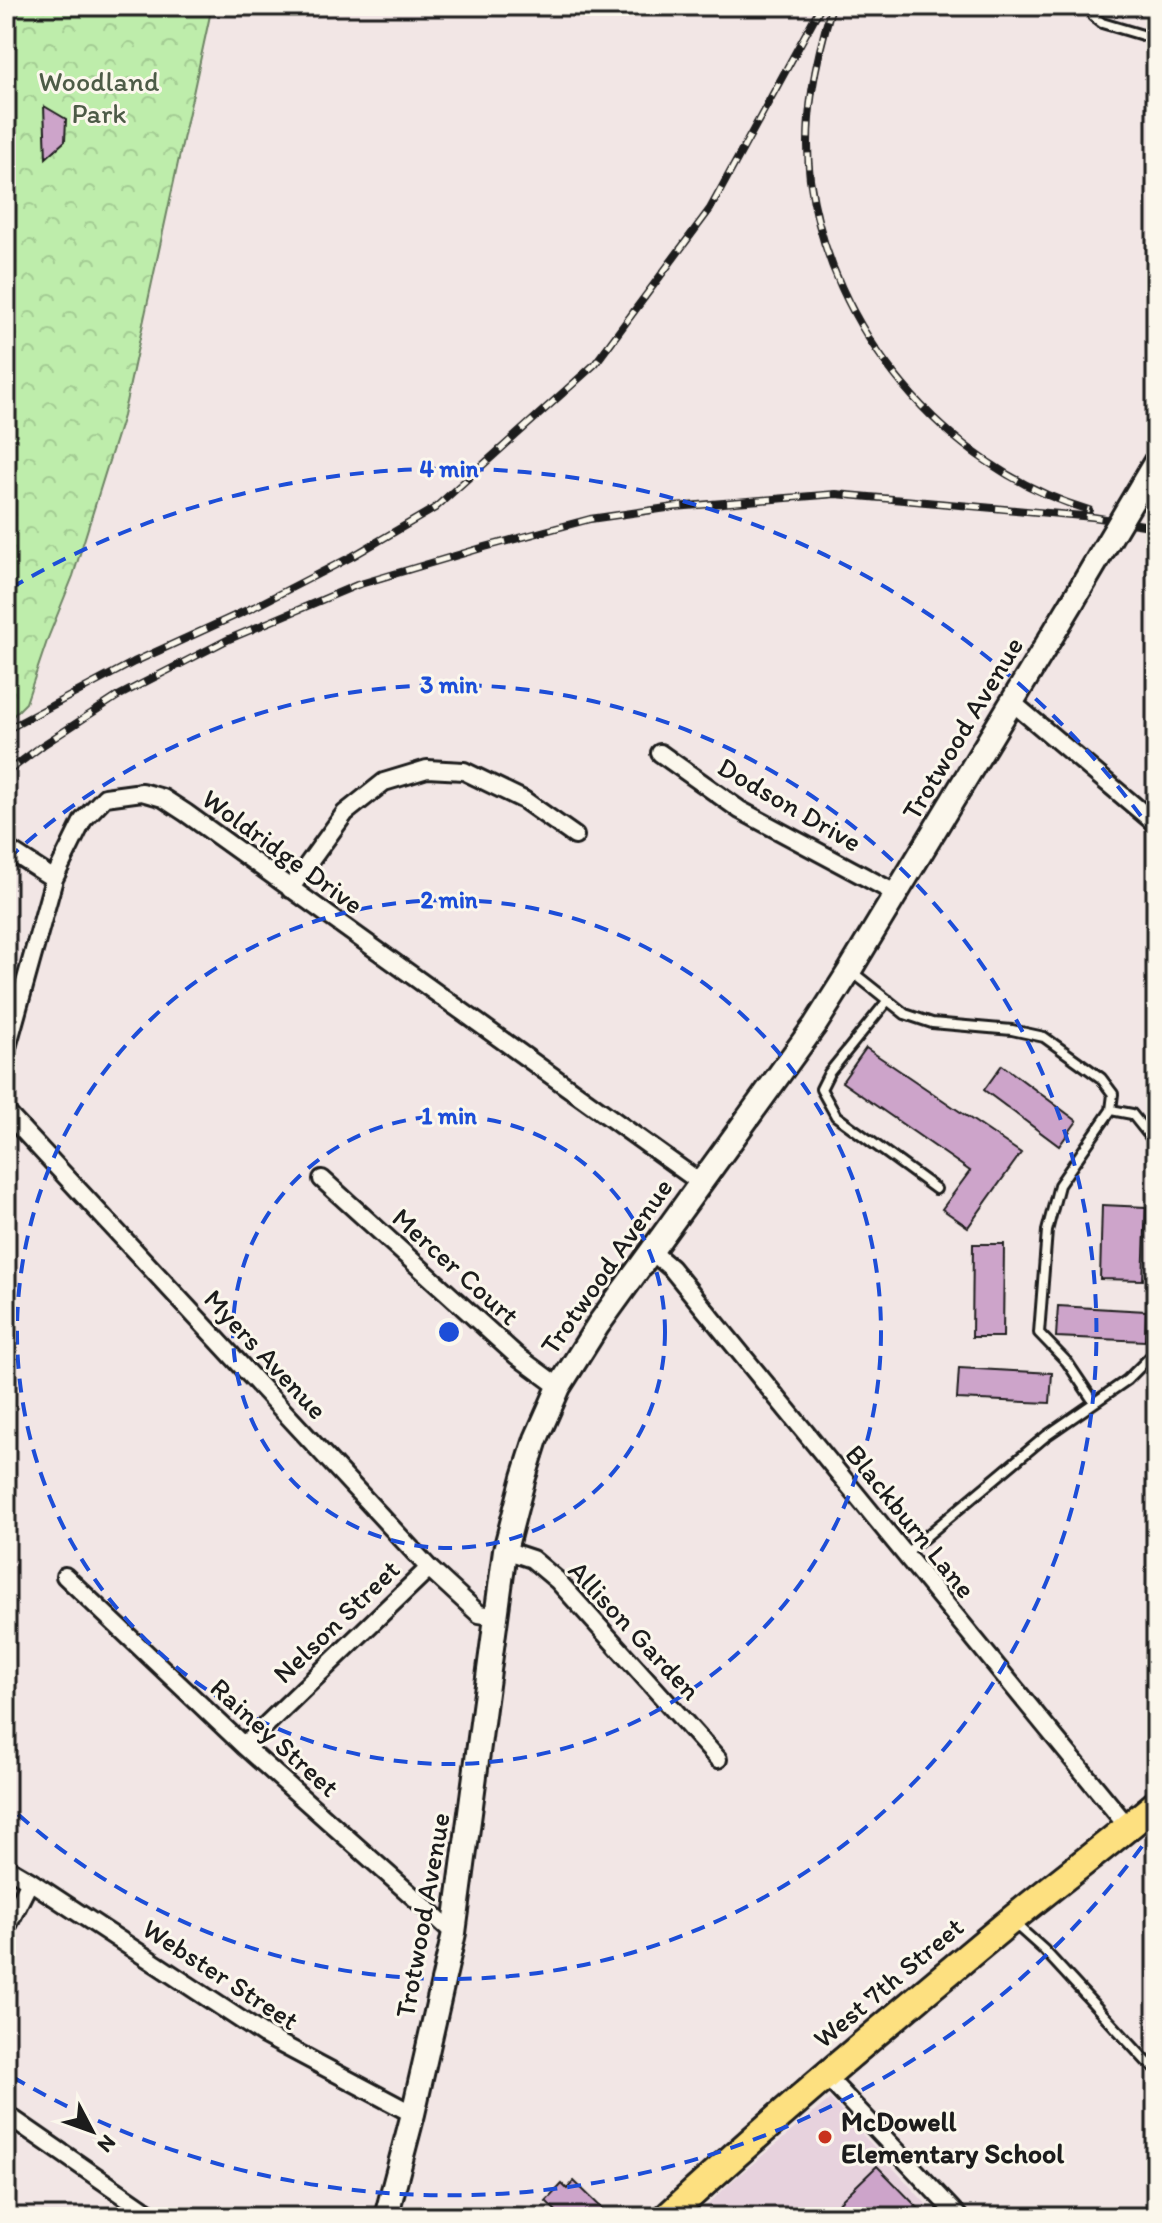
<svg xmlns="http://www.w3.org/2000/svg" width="1162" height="2223" font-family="Itim,sans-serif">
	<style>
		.built { fill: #e7d2dd }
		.forest { fill: url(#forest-crowns); stroke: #6d8464; stroke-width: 2 }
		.building { fill: #cda4ca; stroke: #1c1c1c; stroke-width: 2 }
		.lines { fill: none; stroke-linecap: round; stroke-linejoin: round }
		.lane-casing { stroke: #1c1c1c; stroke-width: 14 }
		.street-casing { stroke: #1c1c1c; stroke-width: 22 }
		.secondary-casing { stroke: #1c1c1c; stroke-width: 28 }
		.primary-casing { stroke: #1c1c1c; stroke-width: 32 }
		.lane { stroke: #fbf7ec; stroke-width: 8 }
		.street { stroke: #fbf7ec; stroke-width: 16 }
		.secondary { stroke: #fbf7ec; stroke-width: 22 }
		.primary { stroke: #fde080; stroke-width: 26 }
		.rail-casing { stroke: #1c1c1c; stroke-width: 8 }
		.rail { stroke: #fbf7ec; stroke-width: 5; stroke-dasharray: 15; stroke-linecap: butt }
		.secondary-bridge-casing { stroke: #1c1c1c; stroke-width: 28; stroke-linecap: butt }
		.secondary-bridge { stroke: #fbf7ec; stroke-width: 22 }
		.ring { fill: none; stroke: #1d4ed8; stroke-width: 4; stroke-dasharray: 14 10 }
		.poi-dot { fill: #c8321e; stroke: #fbf7ec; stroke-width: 3 }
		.labels { text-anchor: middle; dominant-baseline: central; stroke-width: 6; stroke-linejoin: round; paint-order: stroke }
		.park-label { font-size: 28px; fill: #4d5b47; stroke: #fbf7ec }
		.street-label { font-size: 28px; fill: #1c1c1c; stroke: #fbf7ec }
		.poi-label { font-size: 28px; font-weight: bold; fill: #1c1c1c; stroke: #fbf7ec; text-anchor: start }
		.centre { fill: #1d4ed8; stroke: #fbf7ec; stroke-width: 4 }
		.ring-label { font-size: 24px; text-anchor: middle; font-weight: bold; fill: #1d4ed8; stroke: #fbf7ec; stroke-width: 6; stroke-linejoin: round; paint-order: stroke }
	</style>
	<defs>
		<pattern id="forest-crowns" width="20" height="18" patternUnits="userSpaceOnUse" patternTransform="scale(2)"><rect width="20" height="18" fill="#beedab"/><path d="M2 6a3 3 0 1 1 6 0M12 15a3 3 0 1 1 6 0" fill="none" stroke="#a3cb93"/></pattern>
	</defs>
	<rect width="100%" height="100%" fill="#f2e6e5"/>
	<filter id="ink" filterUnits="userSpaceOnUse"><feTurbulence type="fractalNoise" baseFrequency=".0125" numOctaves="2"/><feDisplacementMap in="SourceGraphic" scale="16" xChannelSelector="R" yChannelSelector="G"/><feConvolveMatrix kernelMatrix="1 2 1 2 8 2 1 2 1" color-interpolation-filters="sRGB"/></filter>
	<g filter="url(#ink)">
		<!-- built -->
		<path class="built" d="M830 2099 938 2217H695L731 2182Z"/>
		<!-- forest -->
		<path class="forest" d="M6 6H212L123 416 73 576 48 638 26 703 6 723Z"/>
		<!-- building -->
		<path class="building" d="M44 106 66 119 65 141 46 158Z
			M866 1048 1021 1153 968 1227 942 1209 970 1171 842 1082Z
			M1002 1065 1077 1121 1059 1146 984 1090Z
			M1102 1205 1146 1207 1143 1280 1100 1279Z
			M973 1244H1004L1003 1337H972Z
			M1058 1306 1146 1311 1145 1341 1056 1337Z
			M959 1368 1052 1373 1050 1403 957 1399Z
			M877 2166 927 2217H824Z
			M574 2181 611 2217H562L546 2201 562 2184 567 2189Z"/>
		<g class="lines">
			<!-- lane casing -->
			<g class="lane-casing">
				<path id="lane" d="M1091 6 1093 16 1102 23 1156 39
					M851 971 905 1014 932 1023 1012 1030 1044 1037 1101 1078 1113 1094 1111 1110 1059 1185 1047 1231 1039 1333 1067 1362 1094 1402
					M888 1000 829 1073 821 1089 836 1116 936 1189
					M1111 1110 1132 1114 1156 1144
					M905 1554 1046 1436 1127 1380 1156 1351
					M1015 1924 1044 1950 1147 2062 1156 2068"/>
			</g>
			<!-- street casing -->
			<g class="street-casing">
				<path id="street" d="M1013 703 1156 824
					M660 753 740 810 897 894
					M6 848 54 879
					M290 889 345 813 384 782 427 769 464 771 524 800 575 836
					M6 1051 54 879 83 820 105 797 142 792 163 798 186 813 701 1183
					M6 1112 429 1568 479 1614 498 1617
					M322 1179 517 1356 559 1387
					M651 1251 671 1268 1128 1827
					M505 1550 532 1559 557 1580 718 1759
					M65 1576 244 1746 454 1933
					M244 1746 429 1568
					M6 1867 30 1881 264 2035 413 2114
					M6 1929 30 1881
					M826 2076 959 2217
					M6 2114 155 2217"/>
			</g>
			<!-- secondary casing -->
			<g class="secondary-casing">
				<path id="secondary" d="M386 2217 413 2114 454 1933 505 1550 524 1477 536 1439 559 1387 598 1325 815 1025 850 970 1073 601"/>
			</g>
			<!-- primary casing -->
			<g class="primary-casing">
				<path id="primary" d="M667 2217C776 2116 890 2021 1004 1926 1054 1885 1106 1846 1156 1804"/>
			</g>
			<!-- lane -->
			<use href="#lane" class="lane"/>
			<!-- street -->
			<use href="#street" class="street"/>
			<!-- secondary -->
			<use href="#secondary" class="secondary"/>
			<!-- primary -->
			<use href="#primary" class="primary"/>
			<!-- rail casing -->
			<g class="rail-casing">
				<path id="rail" d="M832 6C815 62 803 120 810 179 830 328 944 468 1089 510
					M6 730 134 662 254 607 353 556 435 508 595 364 710 209 821 6
					M6 773 43 745 118 696 229 639 357 585 485 547 590 519 674 507 836 494 1093 517 1156 527"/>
			</g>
			<!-- rail -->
			<use href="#rail" class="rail"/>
			<!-- secondary-bridge casing -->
			<g class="secondary-bridge-casing">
				<path id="secondary-bridge" d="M1073 601 1156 461"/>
			</g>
			<!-- secondary-bridge -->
			<use href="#secondary-bridge" class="secondary-bridge"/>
		</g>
	</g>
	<!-- distance rings -->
	<g class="ring">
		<circle cx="449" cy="1332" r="216"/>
		<circle cx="449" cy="1332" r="432"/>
		<path d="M8 859A647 647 0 1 1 8 1805"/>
		<path d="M1156 1827A863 863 0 0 1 11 2076M11 588A863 863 0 0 1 1156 837"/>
	</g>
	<!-- markers -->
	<circle class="poi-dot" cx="825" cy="2137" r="8"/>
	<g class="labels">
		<!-- park labels -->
		<g class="park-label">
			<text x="99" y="81">Woodland<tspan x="99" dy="32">Park</tspan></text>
		</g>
		<!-- street labels -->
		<g class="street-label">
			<text transform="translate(962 728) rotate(-59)">Trotwood Avenue</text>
			<text transform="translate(790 804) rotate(30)">Dodson Drive</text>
			<text transform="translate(283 851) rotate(36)">Woldridge Drive</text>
			<text transform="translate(456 1266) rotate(42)">Mercer Court</text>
			<text transform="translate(606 1266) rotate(-55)">Trotwood Avenue</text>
			<text transform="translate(266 1354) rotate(47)">Myers Avenue</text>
			<text transform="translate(911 1521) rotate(51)">Blackburn Lane</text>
			<text transform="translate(336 1621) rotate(-44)">Nelson Street</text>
			<text transform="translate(635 1630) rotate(47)">Allison Garden</text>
			<text transform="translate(275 1737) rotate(42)">Rainey Street</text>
			<text transform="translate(422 1915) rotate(-80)">Trotwood Avenue</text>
			<text transform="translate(221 1974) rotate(33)">Webster Street</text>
			<text transform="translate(888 1982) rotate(-40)">West 7th Street</text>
		</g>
		<!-- poi labels -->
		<g class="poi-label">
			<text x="841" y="2121">McDowell<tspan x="841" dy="32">Elementary School</tspan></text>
		</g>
	</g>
	<circle cx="449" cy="1332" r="12" class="centre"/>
	<g class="ring-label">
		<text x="449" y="477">4 min</text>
		<text x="449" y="693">3 min</text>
		<text x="449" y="908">2 min</text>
		<text x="449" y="1124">1 min</text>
	</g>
	<!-- margin -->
	<rect width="1162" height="2223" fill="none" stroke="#fbf7ec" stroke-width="32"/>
	<rect x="16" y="16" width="1130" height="2191" fill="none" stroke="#1c1c1c" stroke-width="3" filter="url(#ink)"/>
	<!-- north arrow -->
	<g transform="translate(92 2131) rotate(131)" stroke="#fbf7ec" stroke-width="6" paint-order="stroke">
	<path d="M0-6L14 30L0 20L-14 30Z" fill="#1c1c1c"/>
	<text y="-12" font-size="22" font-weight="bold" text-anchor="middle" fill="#1c1c1c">N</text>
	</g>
</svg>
